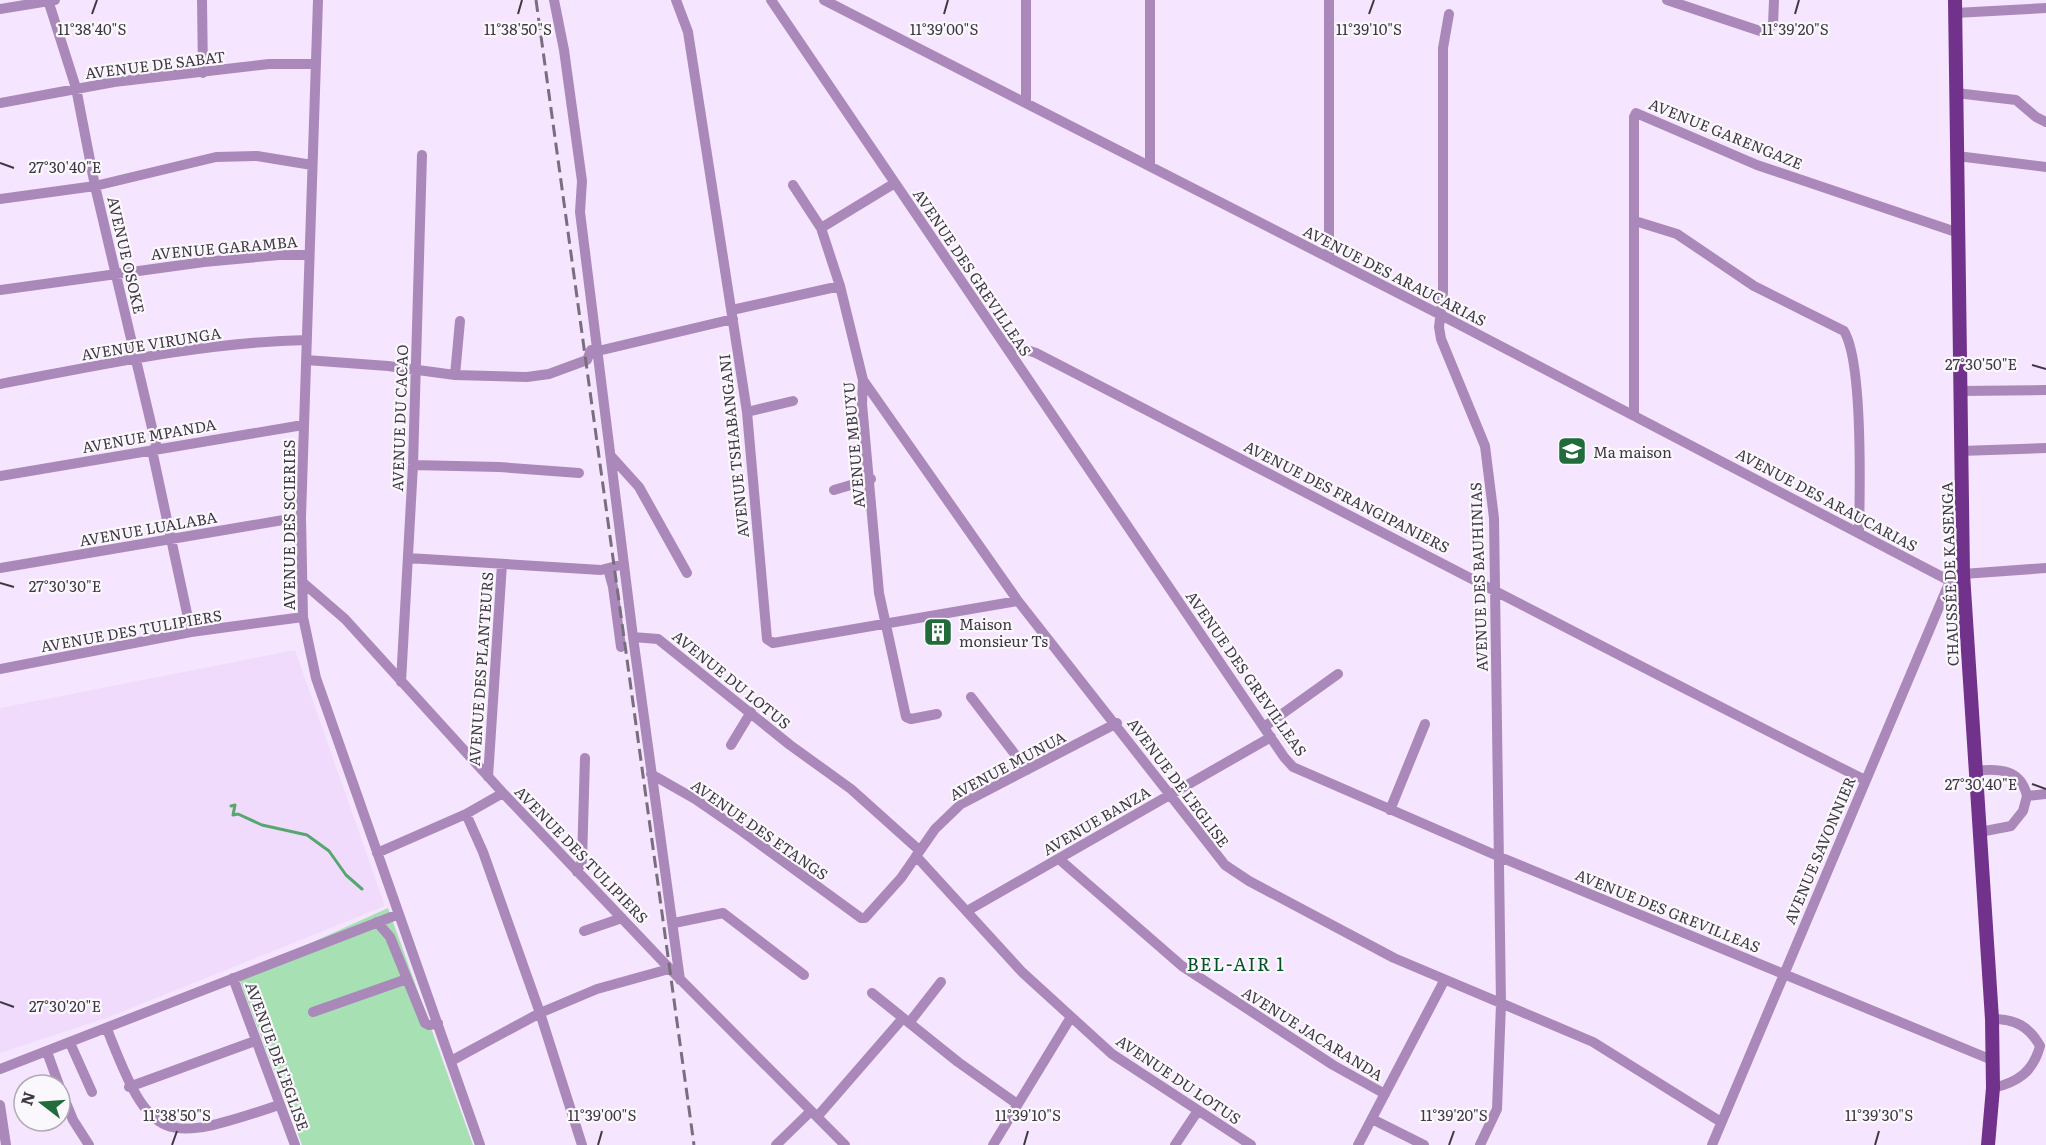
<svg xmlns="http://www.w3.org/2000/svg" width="2046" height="1145" font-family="Literata,serif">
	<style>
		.built { fill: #f1dbfc }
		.green { fill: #a6e0b3 }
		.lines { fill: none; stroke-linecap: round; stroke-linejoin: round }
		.stream { stroke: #57a66d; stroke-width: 3 }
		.minor { stroke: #aa89ba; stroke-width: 10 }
		.major { stroke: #71328b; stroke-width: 14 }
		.rail { stroke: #786e7d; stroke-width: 3; stroke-dasharray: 12 6; stroke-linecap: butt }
		.ticks { fill: none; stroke: #3f3842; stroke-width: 2 }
		.labels { text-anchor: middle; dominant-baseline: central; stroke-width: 4.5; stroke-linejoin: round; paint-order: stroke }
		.street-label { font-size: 15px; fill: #3f3842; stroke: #fbf8fd }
		.poi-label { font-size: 15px; fill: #3f3842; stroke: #fbf8fd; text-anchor: start }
		.quarter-label { font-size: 18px; letter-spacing: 1.5px; fill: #035125; stroke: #fbf8fd }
		.ticks-label { font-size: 15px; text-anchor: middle; fill: #3f3842; stroke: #fbf8fd; stroke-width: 4.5; stroke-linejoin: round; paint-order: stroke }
	</style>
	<rect width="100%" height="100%" fill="#f6e5ff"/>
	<!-- built -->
	<path class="built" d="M295 650 385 906 109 1017 0 1053V708Z"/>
	<!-- green -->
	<path class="green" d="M388 908 473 1145H302L238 976Z"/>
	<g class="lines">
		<!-- stream -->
		<path class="stream" d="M231 806 235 805 233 815 238 814 262 825 307 835 329 851 346 875 362 889"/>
		<!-- minor -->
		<path class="minor" d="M48 0 76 88 95 186 157 449
			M202 0 203 73
			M318 0 301 517 303 617 316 678 480 1145
			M554 0 564 50 582 181 580 212 633 637 680 980
			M676 0 688 32 747 412 767 639 773 643 1018 601
			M771 0 1284 757 1293 767 1500 857 1992 1060
			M824 0 1441 315 1950 581
			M1026 0V102
			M1150 0V166
			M1329 0V258
			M1667 0 1763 32 1773 25 1774 0
			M0 9 55 0
			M1955 13 2046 8
			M1449 14 1443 48V293L1439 327 1441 339 1485 446 1494 518 1501 1004 1497 1109 1480 1145
			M1956 93 2016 100 2036 117 2046 122
			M0 103 114 82 269 64H315
			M1957 156 2046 167
			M793 185 821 228 840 286 863 380 862 404 879 593 906 717 911 719 937 714
			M0 199 95 186 216 157 257 156 312 165
			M1635 221 1677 234 1754 286 1844 331C1863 362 1860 491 1859 532
			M821 228 895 183
			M0 290 204 262 279 255H309
			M732 310 840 286
			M1006 347 1021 348 1036 353C1312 495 1587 641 1865 780
			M598 351 733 319
			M306 360 388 366 455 375 527 377 549 374 587 360 591 350 598 349
			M455 375 460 321
			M863 380 1018 601 1225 865 1249 881 1394 958 1593 1042 1721 1122
			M0 384C101 365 204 342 307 340
			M1959 391 2046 390
			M747 412 793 401
			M1634 416V117L1636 113 1757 165 1956 232
			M152 450 191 632
			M1961 451 2046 448
			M611 456 639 487 687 573
			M413 465 499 467 579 473
			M0 476 303 425
			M834 490 871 479
			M408 558 601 570 624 564
			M0 568 301 517
			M608 569 613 587 621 647
			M301 581 345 619 503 793 671 970 845 1145
			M633 637 658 639 790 745 851 789 919 850
			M0 669 191 632 303 617
			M401 682 413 465 422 155
			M971 697 1027 770
			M1264 727 1338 674
			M731 745 751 712
			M1976 771C1998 768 2021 769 2027 796L2023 811 2011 826 1980 832
			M651 774 695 799 743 832 861 918H865L901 878 935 829 961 804 1117 723
			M488 777 502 564
			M2027 796 2046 794
			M1390 810 1425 724
			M466 814 483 852 540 1013 582 1145
			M377 853 466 814 503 793
			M916 856 1022 972 1112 1054 1251 1145
			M1059 859 1182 966 1333 1065 1385 1094
			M577 872 582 861 585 758
			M967 911 1271 737
			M377 922 390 937 425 1023 429 1025 438 1023
			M674 923 723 913 804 975
			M584 931 622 918
			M233 978 295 1145
			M872 993 958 1062 1017 1104
			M313 1012 407 979
			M1992 1019C2015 1019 2029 1026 2040 1046 2033 1072 2018 1082 1993 1088
			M909 1023 941 982
			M107 1029C152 1145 162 1144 279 1105
			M70 1043 92 1092
			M47 1052 59 1085
			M451 1061 540 1013 597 989 669 969
			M0 1069 399 914
			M129 1087 255 1041
			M60 1088 73 1120 89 1145
			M0 1105 6 1145
			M817 1117 903 1018
			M1372 1119 1424 1145
			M776 1145 811 1111
			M993 1145 1071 1017
			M1175 1145 1197 1112
			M1358 1145 1444 981
			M1712 1145 1950 581 1963 574 2046 568"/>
		<!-- major -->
		<path class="major" d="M1955 0 1963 574 1992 1019 1993 1088 1988 1145"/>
		<!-- rail -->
		<path class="rail" d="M536 0 694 1145"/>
	</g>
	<!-- ticks -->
	<path class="ticks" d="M92 14 97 0M518 14 522 0M944 14 948 0M1369 14 1374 0M1795 14 1799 0M0 163 14 168M2032 365 2046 369M0 583 14 587M2032 784 2046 789M0 1002 14 1007M172 1145 177 1131M598 1145 602 1131M1024 1145 1028 1131M1449 1145 1454 1131M1875 1145 1879 1131"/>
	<!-- icons -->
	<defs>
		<g id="school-square" transform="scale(1.5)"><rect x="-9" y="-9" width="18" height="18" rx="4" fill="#206c3b" stroke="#fbf8fd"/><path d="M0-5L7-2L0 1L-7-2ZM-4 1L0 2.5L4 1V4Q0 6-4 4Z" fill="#fff"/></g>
		<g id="building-square" transform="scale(1.5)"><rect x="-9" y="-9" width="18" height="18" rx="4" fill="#206c3b" stroke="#fbf8fd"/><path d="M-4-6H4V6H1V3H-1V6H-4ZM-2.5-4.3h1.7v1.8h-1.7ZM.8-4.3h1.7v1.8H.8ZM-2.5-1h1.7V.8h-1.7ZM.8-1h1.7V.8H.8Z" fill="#fff"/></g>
	</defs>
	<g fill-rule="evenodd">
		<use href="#school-square" x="1572" y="451"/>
		<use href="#building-square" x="938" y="632"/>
	</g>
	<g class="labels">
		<!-- street labels -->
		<g class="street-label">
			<text transform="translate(155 64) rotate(-7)">AVENUE DE SABAT</text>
			<text transform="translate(1726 133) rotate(22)">AVENUE GARENGAZE</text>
			<text transform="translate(224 247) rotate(-5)">AVENUE GARAMBA</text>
			<text transform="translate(127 255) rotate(77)">AVENUE OSOKE</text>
			<text transform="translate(973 272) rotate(56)">AVENUE DES GREVILLEAS</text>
			<text transform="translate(1395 275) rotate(27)">AVENUE DES ARAUCARIAS</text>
			<text transform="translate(151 343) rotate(-9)">AVENUE VIRUNGA</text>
			<text transform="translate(399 418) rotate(-88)">AVENUE DU CACAO</text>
			<text transform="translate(149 435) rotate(-10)">AVENUE MPANDA</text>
			<text transform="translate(853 445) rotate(-95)">AVENUE MBUYU</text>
			<text transform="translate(733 446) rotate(-96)">AVENUE TSHABANGANI</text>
			<text transform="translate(1347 496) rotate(27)">AVENUE DES FRANGIPANIERS</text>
			<text transform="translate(1827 499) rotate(28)">AVENUE DES ARAUCARIAS</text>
			<text transform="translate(288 525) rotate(-90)">AVENUE DES SCIERIES</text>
			<text transform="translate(148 528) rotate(-10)">AVENUE LUALABA</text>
			<text transform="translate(1949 574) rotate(-92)">CHAUSSÉE DE KASENGA</text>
			<text transform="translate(1478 577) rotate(-92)">AVENUE DES BAUHINIAS</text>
			<text transform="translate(131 630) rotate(-10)">AVENUE DES TULIPIERS</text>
			<text transform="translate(480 669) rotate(-86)">AVENUE DES PLANTEURS</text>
			<text transform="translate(1247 673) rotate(55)">AVENUE DES GREVILLEAS</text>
			<text transform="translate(732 679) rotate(39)">AVENUE DU LOTUS</text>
			<text transform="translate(1007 765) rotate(-28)">AVENUE MUNUA</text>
			<text transform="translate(1179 782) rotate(53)">AVENUE DE L'EGLISE</text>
			<text transform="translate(1096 820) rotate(-30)">AVENUE BANZA</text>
			<text transform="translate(760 829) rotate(35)">AVENUE DES ETANGS</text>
			<text transform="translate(1819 850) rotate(-67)">AVENUE SAVONNIER</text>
			<text transform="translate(582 854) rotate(46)">AVENUE DES TULIPIERS</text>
			<text transform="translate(1668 910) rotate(22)">AVENUE DES GREVILLEAS</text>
			<text transform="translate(1313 1033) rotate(32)">AVENUE JACARANDA</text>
			<text transform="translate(278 1056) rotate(70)">AVENUE DE L'EGLISE</text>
			<text transform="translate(1179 1079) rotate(34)">AVENUE DU LOTUS</text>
		</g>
		<!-- poi labels -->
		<g class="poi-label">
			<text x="1593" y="451">Ma maison</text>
			<text x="959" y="623">Maison<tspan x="959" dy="17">monsieur Ts</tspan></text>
		</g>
		<!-- quarter labels -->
		<g class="quarter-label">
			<text x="1236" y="963">BEL-AIR 1</text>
		</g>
	</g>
	<g class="ticks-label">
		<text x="92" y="35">11°38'40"S</text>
		<text x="518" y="35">11°38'50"S</text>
		<text x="944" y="35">11°39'00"S</text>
		<text x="1369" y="35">11°39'10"S</text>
		<text x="1795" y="35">11°39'20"S</text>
		<text x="65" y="173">27°30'40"E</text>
		<text x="1981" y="370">27°30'50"E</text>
		<text x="65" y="592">27°30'30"E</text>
		<text x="1981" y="790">27°30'40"E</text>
		<text x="65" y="1012">27°30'20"E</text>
		<text x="177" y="1121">11°38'50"S</text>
		<text x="602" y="1121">11°39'00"S</text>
		<text x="1028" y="1121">11°39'10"S</text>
		<text x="1454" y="1121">11°39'20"S</text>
		<text x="1879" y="1121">11°39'30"S</text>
	</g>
	<!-- north arrow -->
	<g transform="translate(42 1103) rotate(287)"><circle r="28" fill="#fbf8fd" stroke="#b0abb2" stroke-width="1.5"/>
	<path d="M0-4.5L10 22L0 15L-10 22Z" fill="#206c3b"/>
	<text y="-9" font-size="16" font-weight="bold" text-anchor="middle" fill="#3f3842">N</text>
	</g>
</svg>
